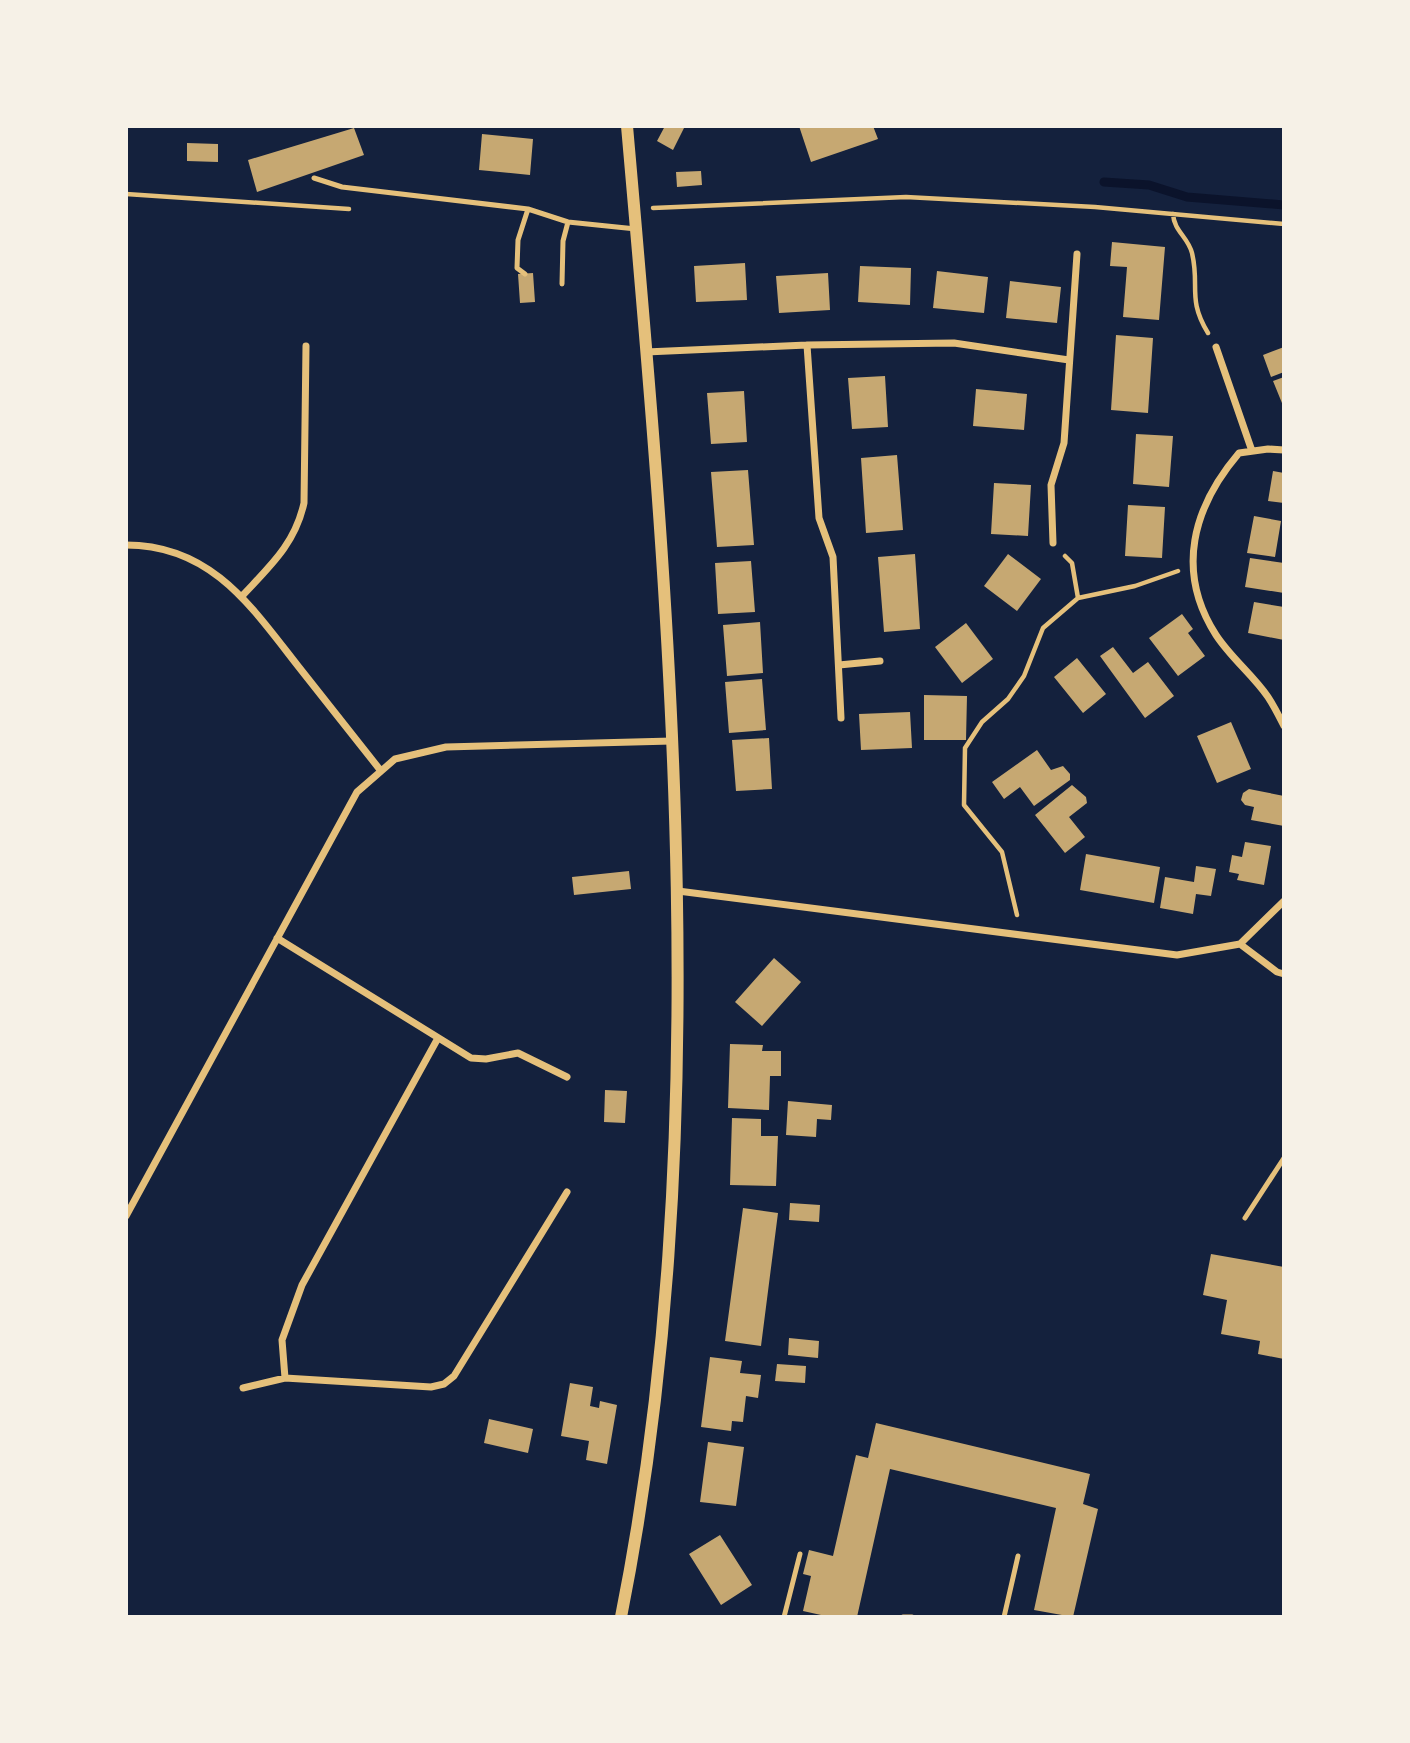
<svg xmlns="http://www.w3.org/2000/svg" width="1410" height="1743" font-family="Jost,sans-serif">
	<style>
		.lines { fill: none; stroke-linecap: round; stroke-linejoin: round }
		.stream { stroke: #0b132b; stroke-width: 9 }
		.building { fill: #c6a872 }
		.path { stroke: #e5c07b; stroke-width: 4.5 }
		.service { stroke: #e5c07b; stroke-width: 5 }
		.minor { stroke: #e5c07b; stroke-width: 7 }
		.tertiary { stroke: #e5c07b; stroke-width: 12 }
	</style>
	<rect width="100%" height="100%" fill="#14213d"/>
	<g class="lines">
		<!-- stream -->
		<path class="stream" d="M1104 182 1149 185 1187 197 1284 205"/>
	</g>
	<!-- building -->
	<path class="building" d="M665 126H685L673 150 657 141Z
		M799 126H873L878 139 811 162Z
		M354 128 364 155 257 192 248 160Z
		M482 134 533 139 530 175 479 170Z
		M187 143 218 144V162L187 161Z
		M701 171 702 185 677 187 676 172Z
		M1112 242 1165 247 1159 320 1123 317 1127 267 1110 266Z
		M745 263 747 300 696 302 694 266Z
		M860 266 911 268 910 305 858 302Z
		M937 271 988 277 984 313 933 308Z
		M533 273 535 302 520 303 518 274Z
		M828 273 830 310 779 313 776 276Z
		M1010 281 1061 287 1057 323 1006 318Z
		M1116 335 1153 338 1148 413 1111 410Z
		M1284 347V372L1271 377 1263 355Z
		M885 376 888 427 852 429 848 378Z
		M1284 377V408L1273 381Z
		M976 389 1027 394 1024 430 973 426Z
		M744 391 747 442 711 444 707 393Z
		M1136 434 1173 436 1169 487 1133 484Z
		M897 455 903 530 866 533 861 458Z
		M748 470 754 545 717 547 711 472Z
		M1273 471 1284 473V503L1268 501Z
		M994 483 1031 485 1028 536 991 534Z
		M1128 505 1165 507 1162 558 1125 556Z
		M1254 516 1281 521 1275 557 1247 553Z
		M915 554 920 629 884 632 878 557Z
		M1008 554 1041 579 1017 611 984 586Z
		M1250 558 1284 563V593L1245 587Z
		M751 561 755 612 718 614 715 563Z
		M1254 602 1284 607V640L1248 633Z
		M1182 614 1193 629 1188 633 1205 656 1178 676 1149 638Z
		M760 622 763 673 727 676 723 625Z
		M966 623 993 659 962 683 935 647Z
		M1113 647 1133 673 1148 662 1174 696 1145 718 1100 656Z
		M1077 658 1106 694 1083 713 1054 677Z
		M762 679 766 730 729 733 725 682Z
		M924 695 967 696 966 740H924Z
		M910 712 912 748 861 750 859 714Z
		M1231 722 1251 769 1217 783 1197 736Z
		M769 738 772 789 736 791 732 740Z
		M1037 750 1051 770 1063 766 1070 774V780L1034 806 1020 787 1004 799 992 782Z
		M1072 785 1086 797 1087 803 1069 817 1085 837 1065 853 1035 815Z
		M1249 789 1284 796V826L1251 820 1254 807 1245 805 1241 800 1243 793Z
		M1245 842 1271 846 1264 885 1237 880 1239 874 1229 872 1232 855 1242 857Z
		M1086 854 1160 867 1154 903 1080 890Z
		M1196 866 1216 869 1211 896 1196 894 1193 914 1160 908 1165 877 1194 882Z
		M629 871 631 889 574 895 572 877Z
		M774 958 801 982 762 1026 735 1002Z
		M730 1044 763 1045 762 1051H781V1076H770L769 1110 728 1108Z
		M605 1090 627 1091 625 1123 604 1122Z
		M788 1101 832 1105 831 1120 817 1119 816 1137 786 1135Z
		M732 1118 761 1119V1136H778L776 1186 730 1185Z
		M790 1203 820 1205 819 1222 789 1220Z
		M743 1208 778 1213 761 1346 725 1341Z
		M1211 1254 1284 1267V1359L1258 1354 1260 1341 1221 1334 1227 1300 1203 1295Z
		M789 1338 819 1341 818 1358 788 1355Z
		M710 1357 742 1361 740 1373 761 1375 758 1398 746 1396 743 1422 732 1421 731 1431 701 1427Z
		M777 1364 806 1366 805 1383 775 1381Z
		M570 1383 593 1387 590 1406 599 1408 600 1401 617 1405 607 1464 586 1460 589 1441 561 1436Z
		M489 1419 533 1429 528 1453 484 1443Z
		M876 1423 1090 1474 1083 1504 1098 1509 1073 1617 1034 1610 1056 1508 890 1469 857 1617H830L803 1611 811 1576 803 1574 809 1550 833 1556 856 1455 868 1458Z
		M708 1442 744 1447 736 1506 700 1502Z
		M720 1535 752 1585 721 1605 689 1554Z"/>
	<g class="lines">
		<!-- path -->
		<path class="path" d="M126 194 349 209
			M653 208 906 197 1095 207 1284 224
			M1173 214C1174 231 1188 237 1192 253 1200 286 1187 299 1208 333
			M1065 556 1072 563 1078 598
			M1017 915 1002 852 964 805 965 748 982 722 1008 699 1024 676 1043 628 1078 598 1135 586 1178 571"/>
		<!-- service -->
		<path class="service" d="M314 178 342 187 528 209 568 222 636 229
			M525 274 517 268 518 240 528 209
			M562 284 563 241 568 222
			M1245 1218 1284 1158
			M784 1617 800 1554
			M903 1617H912
			M1004 1617 1018 1556"/>
		<!-- minor -->
		<path class="minor" d="M807 345 819 518 833 557 841 718
			M1216 347 1252 451
			M646 352 807 345 954 343 1069 360
			M1284 450 1268 449 1239 453C1193 507 1175 571 1216 635 1231 658 1253 675 1268 697 1274 706 1279 716 1284 726
			M1053 543 1051 485 1064 443 1077 254
			M126 545C211 545 251 606 298 666 326 701 353 736 381 771
			M243 595C270 566 295 544 304 503L306 346
			M839 665 880 661
			M678 891 1177 955 1240 944 1284 901
			M277 938 471 1058 486 1059 518 1053 567 1077
			M1240 944 1277 972 1284 974
			M126 1216 357 792 395 759 446 747 672 741
			M285 1378 282 1340 302 1285 438 1038
			M243 1388 285 1378 431 1387 444 1384 454 1376 567 1192"/>
		<!-- tertiary -->
		<path class="tertiary" d="M621 1617C718 1131 670 616 627 126"/>
	</g>
	<!-- border -->
	<rect width="1410" height="1743" fill="none" stroke="#f6f1e7" stroke-width="256"/>
</svg>
